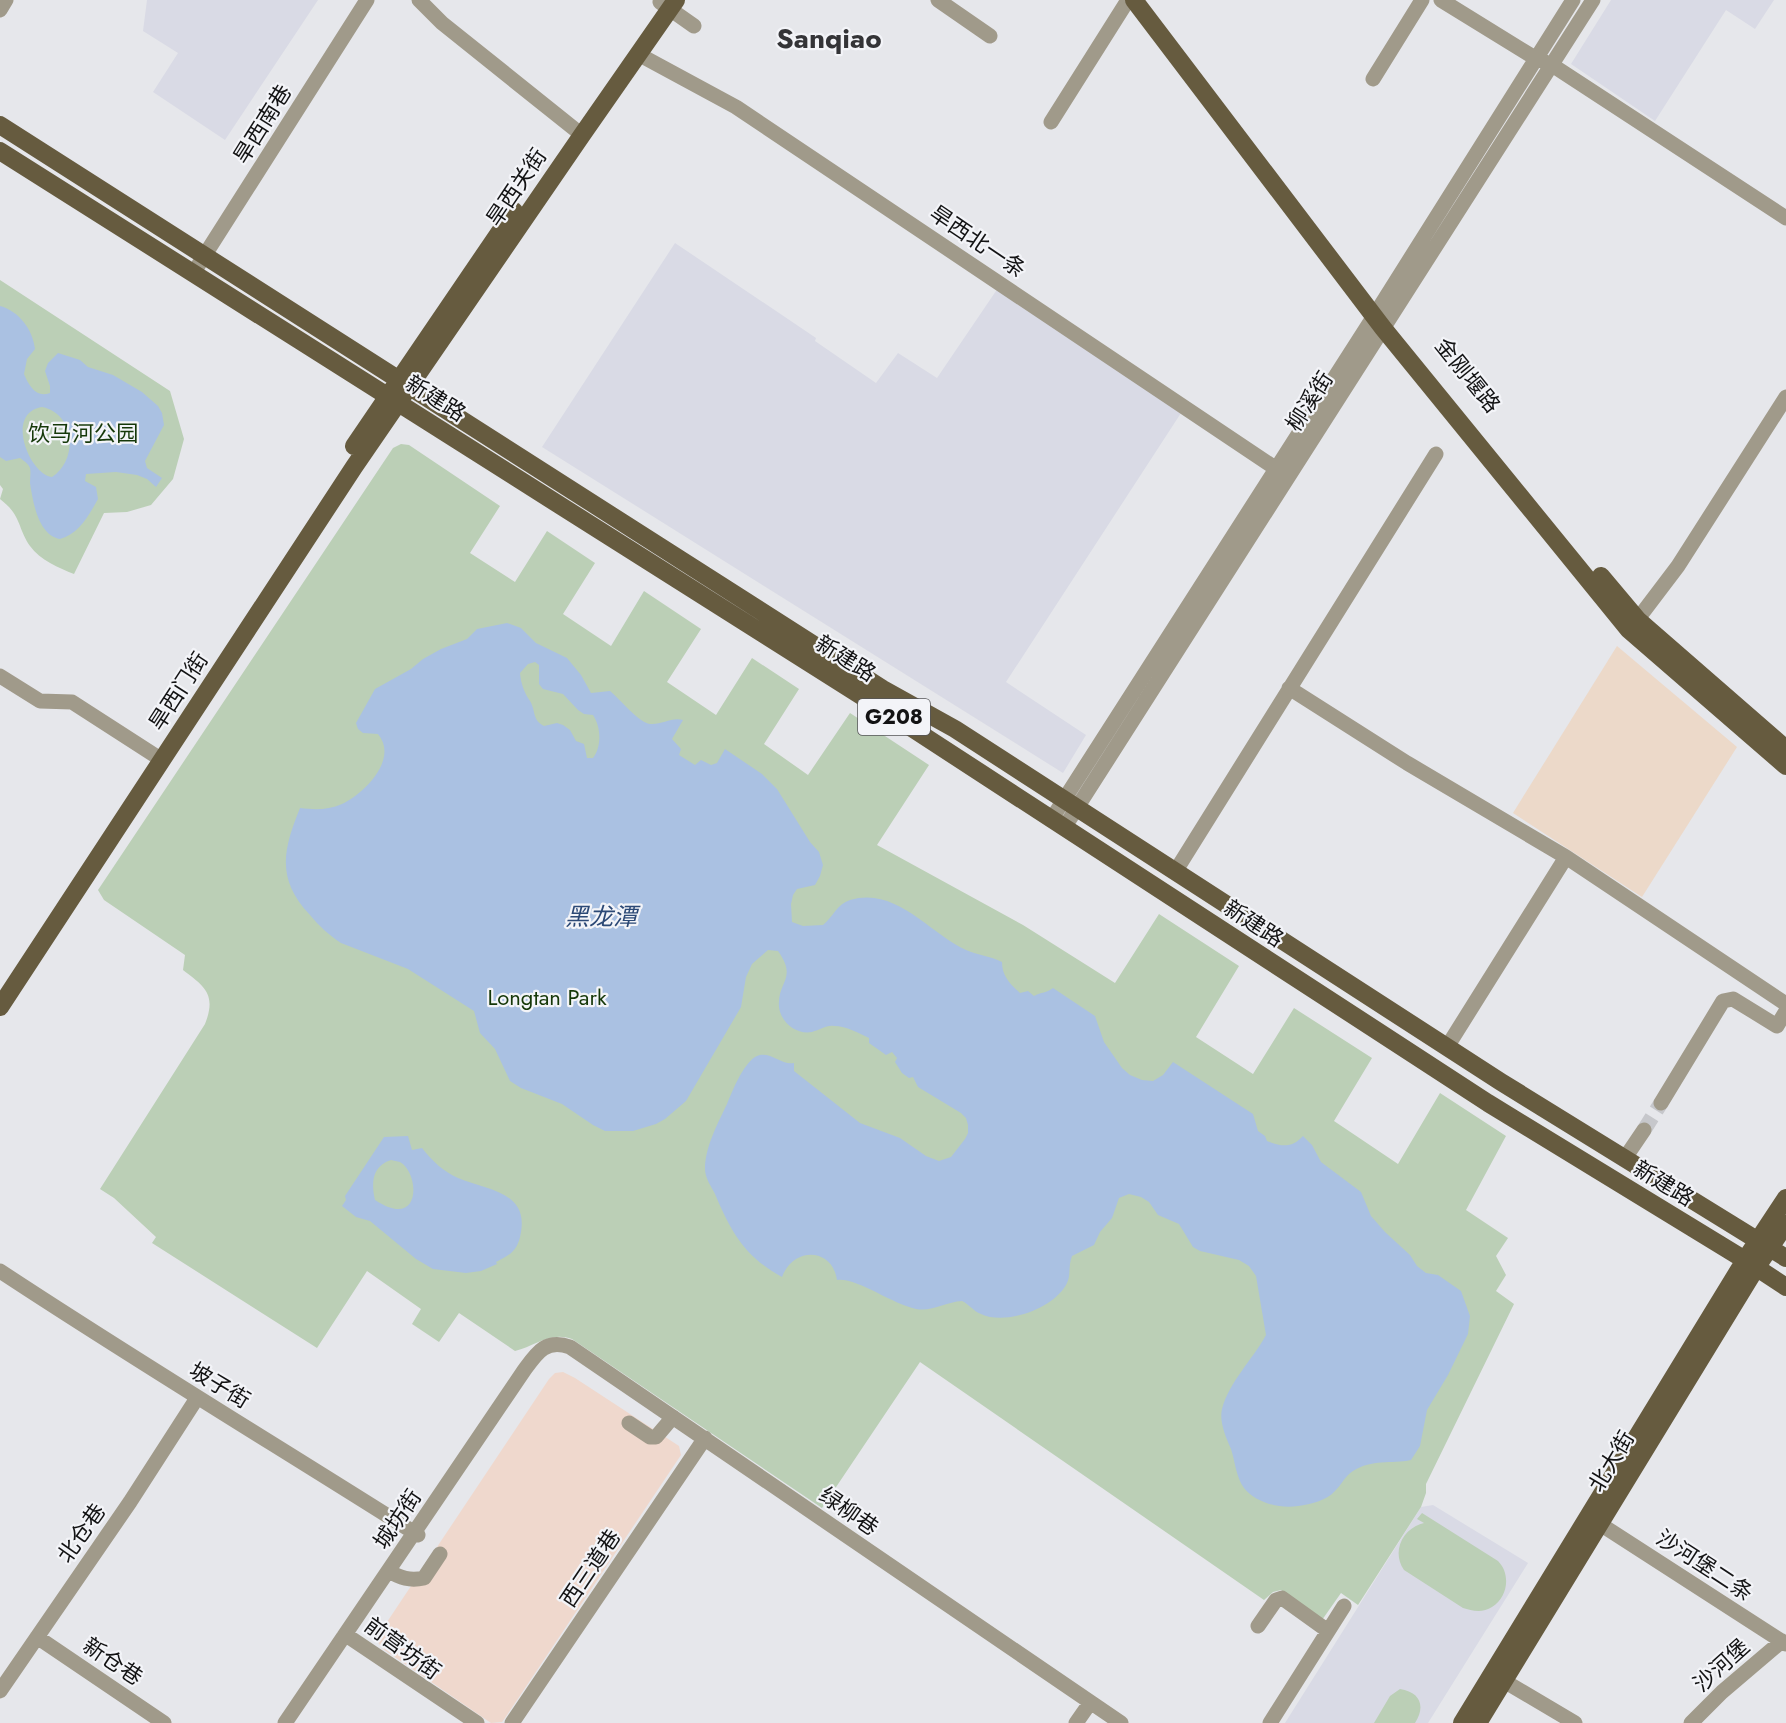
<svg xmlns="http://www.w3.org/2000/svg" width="1786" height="1723" font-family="Jost,'Noto Sans SC',sans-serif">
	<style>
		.commercial { fill: #efd8cd }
		.built { fill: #d9dae5 }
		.medical { fill: #ecd9c9 }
		.green { fill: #bbcfb6 }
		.water { fill: #aac1e2; fill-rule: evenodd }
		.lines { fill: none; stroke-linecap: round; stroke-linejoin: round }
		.minor-tunnel { stroke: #c6c7cb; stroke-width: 15; stroke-dasharray: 15 8; stroke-linecap: butt }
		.minor { stroke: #a09a8a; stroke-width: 15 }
		.major { stroke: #665b3f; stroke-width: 18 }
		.labels { text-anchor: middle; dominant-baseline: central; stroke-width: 4.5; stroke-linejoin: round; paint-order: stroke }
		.shield { fill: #f3f4f8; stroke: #565658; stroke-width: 1.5 }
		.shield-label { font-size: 21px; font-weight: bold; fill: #131314 }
		.street-label { font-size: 22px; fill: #131314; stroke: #f3f4f8 }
		.park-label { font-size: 22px; fill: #153809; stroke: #f3f4f8 }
		.water-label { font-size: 24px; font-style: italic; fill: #2c4976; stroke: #f3f4f8 }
		.district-label { font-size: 28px; font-weight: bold; fill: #343437; stroke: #f3f4f8 }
	</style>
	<rect width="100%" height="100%" fill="#e6e7eb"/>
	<!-- commercial -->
	<path class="commercial" d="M563 1372 575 1378 679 1446 681 1455 505 1718 502 1722 491 1723 383 1649 377 1641V1637L549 1379 555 1373Z"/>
	<!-- built -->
	<path class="built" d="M147 0H318L225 140 153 92 178 53 143 31Z
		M1611 0H1774L1755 29 1726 10 1655 121 1571 64Z
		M675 243 816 338 815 341 876 383 898 353 937 378 998 288 1181 413 1006 682 1086 735 1063 773 542 447Z
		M1433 1505 1528 1563 1428 1723H1285L1421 1507Z"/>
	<!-- medical -->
	<path class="medical" d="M1617 646 1737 747 1642 897 1513 813Z"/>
	<!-- green -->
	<path class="green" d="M0 280 170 391 184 439 173 479 151 505 127 512 104 513 74 574C59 568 40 560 30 546 17 527 22 516 0 499L3 489 0 485Z
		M401 444 409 445 500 506 470 553 515 582 547 531 595 563 563 614 611 646 644 591 701 629 667 682 716 715 752 658 799 689 764 744 808 775 850 713 929 765 877 845 1023 925 1115 983 1159 914 1239 966 1196 1037 1253 1074 1294 1008 1372 1058 1334 1121 1398 1164 1440 1093 1506 1136 1466 1210 1508 1238 1496 1256 1506 1275 1496 1291 1514 1304 1426 1484V1493L1421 1507 1358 1605 1341 1593 1322 1620 1281 1590 1273 1592 1264 1600 920 1362 822 1508 572 1339C550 1331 535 1346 515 1351L459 1313 439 1342 412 1324 421 1309 367 1271 317 1348 152 1243 156 1237 114 1198 100 1189 205 1024C217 994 204 986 183 970L185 955 104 900 98 890 393 448Z
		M1422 1513 1498 1561C1511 1574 1508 1597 1492 1607 1483 1613 1472 1611 1463 1608L1404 1570C1391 1551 1403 1528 1424 1523L1417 1519Z
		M1400 1689C1420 1692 1426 1706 1415 1723H1374L1390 1696Z"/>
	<!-- water -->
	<path class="water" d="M0 306C19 311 33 330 35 349L27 359 24 374C29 386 36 398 50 393V386L45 371 48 363 58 353 80 360 88 367 113 375 142 392 158 406 162 413 164 425 145 461 147 468 162 478 156 487 147 479 137 475 116 472 86 474 85 481 96 487 98 499C89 515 79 534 60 539 38 535 33 502 30 483 30 478 31 473 30 468 28 463 24 461 20 458L6 461 0 457ZM42 407C76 414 78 460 52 477 30 475 4 413 42 407Z
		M507 623 521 628 536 643 567 658 581 675 591 693 610 691C620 699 639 723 650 724 662 725 671 717 683 720L672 739 681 749 679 755 695 765 701 760 711 765 717 763 725 749 762 774 777 789 810 842 819 852 823 865 820 876 815 885 797 889 793 895 791 904 792 922 803 926 823 925C833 917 837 904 850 900 896 886 929 933 966 950 978 955 990 956 1002 962 1002 976 1010 984 1020 993L1028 991 1034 996C1041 992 1047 993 1053 988L1095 1016 1104 1042 1122 1068 1130 1075 1142 1080 1153 1081 1163 1075 1173 1062 1253 1114 1258 1131 1265 1136 1267 1141C1282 1147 1292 1148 1303 1136L1312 1145 1321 1162 1361 1192 1371 1216 1385 1232 1410 1255 1417 1266 1426 1273 1438 1275 1461 1291 1470 1316 1468 1334 1448 1375 1427 1410 1420 1446 1411 1460C1391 1464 1372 1459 1353 1471 1345 1476 1342 1484 1335 1491 1326 1501 1311 1504 1298 1506 1280 1509 1256 1503 1244 1488 1236 1477 1235 1461 1231 1449 1226 1437 1219 1422 1222 1409 1229 1382 1253 1359 1266 1335L1256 1276 1249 1266 1239 1260 1200 1251 1193 1247 1179 1224 1158 1215 1149 1202 1141 1197 1129 1194 1119 1198 1112 1218 1100 1232 1094 1245 1072 1256C1068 1266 1071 1275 1067 1283 1055 1308 1006 1326 981 1314 973 1311 969 1304 962 1301 946 1302 932 1312 916 1309 892 1304 856 1277 837 1280 832 1247 793 1247 782 1277 745 1257 731 1232 715 1194 711 1186 705 1178 705 1169 705 1147 718 1123 727 1104 733 1090 742 1066 755 1057 769 1049 781 1066 794 1063V1071L860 1123 900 1138 926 1156 939 1161 951 1157 965 1139 968 1133V1125L966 1118 961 1113 918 1087 913 1077 909 1078 902 1073 895 1062 897 1058 892 1052 886 1055 869 1043V1038C858 1033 847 1026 834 1026 826 1025 820 1030 812 1032 797 1035 781 1023 779 1007 777 981 798 979 778 951L768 950 752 964 746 977 741 1007 686 1101 665 1119 656 1124 633 1131H605L593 1125 562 1104 521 1088 510 1081 495 1049 480 1033 474 1011 408 969 341 943C329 935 319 926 310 915 276 879 283 850 300 808 315 810 328 810 342 804 364 794 399 759 378 734L363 733 358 729 356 723 375 689 411 669 423 659 441 649 467 639 477 629ZM535 662 539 665V684L543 689 563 694 578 710 584 714 593 715C601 727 602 746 593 758H587L584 744 576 741 570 730 563 725 557 723 544 726C532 720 536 711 530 701 524 692 521 684 520 673L528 664Z
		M408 1136 412 1150 422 1148C432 1161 444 1172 458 1178 486 1190 528 1191 521 1232 518 1250 512 1254 496 1262L497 1264 481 1271 466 1273 433 1269 416 1259 370 1221 356 1217 342 1206 346 1200 345 1196 384 1137ZM391 1160C394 1161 397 1161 400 1162 420 1173 422 1231 375 1200 371 1183 372 1166 391 1160Z"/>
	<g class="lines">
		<!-- minor-tunnel -->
		<path class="minor-tunnel" d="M1644 1130 1661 1103"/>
		<!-- minor -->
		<path class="minor" d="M419 0 442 23 582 135
			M938 0 990 36
			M1441 0 1535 58 1552 65 1786 218
			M660 2 694 26
			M0 10 6 0
			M638 54 736 107 1284 474
			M1373 79 1422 0
			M1051 122 1128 0
			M194 272 367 0
			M1631 628 1678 566 1786 397
			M0 676 40 701 72 702 162 760
			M1289 688 1407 763 1566 857 1786 1004
			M1051 820 1374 316 1573 0
			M1064 828 1593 0
			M1175 872 1436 454
			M1447 1047 1566 857
			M1661 1103 1723 1001 1733 999 1777 1026 1786 1011
			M1625 1158 1644 1130
			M0 1271C138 1362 279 1447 418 1535
			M629 1423 650 1437H656L673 1417
			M1600 1524 1786 1644
			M389 1571C400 1578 410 1581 424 1578L440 1554
			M1258 1626 1276 1600 1282 1598 1328 1631
			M344 1636 349 1637 477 1723
			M37 1637 164 1723
			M1504 1681 1575 1723
			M0 1691 130 1502 197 1398
			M285 1723 523 1372C536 1354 545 1338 570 1347L1121 1723
			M512 1723 705 1438
			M1076 1723 1090 1703
			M1270 1723 1344 1606
			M1691 1723 1722 1692 1782 1641"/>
		<!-- major -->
		<path class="major" d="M1134 0 1383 328 1629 630 1786 766
			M0 125 883 689 955 729 1501 1082 1786 1258
			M0 151 904 723 1488 1103 1745 1260 1786 1287
			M354 446 514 211
			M1601 576 1638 620 1786 749
			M0 1007 354 467 582 135 676 0
			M1462 1723 1745 1260 1786 1198
			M1478 1723 1756 1268 1786 1224"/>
	</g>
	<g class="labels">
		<!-- shield labels -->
		<rect class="shield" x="858" y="699" width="72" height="36" rx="4.5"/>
		<g class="shield-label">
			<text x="894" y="717">G208</text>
		</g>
		<!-- street labels -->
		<g class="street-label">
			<text transform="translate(262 124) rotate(-58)">旱西南巷</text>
			<text transform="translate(516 187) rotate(-56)">旱西关街</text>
			<text transform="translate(978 241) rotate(34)">旱西北一条</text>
			<text transform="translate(1468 375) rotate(51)">金刚堰路</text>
			<text transform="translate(436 398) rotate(32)">新建路</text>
			<text transform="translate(1309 401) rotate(-57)">柳溪街</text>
			<text transform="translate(846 658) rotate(32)">新建路</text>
			<text transform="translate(178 691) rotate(-57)">旱西门街</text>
			<text transform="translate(1254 923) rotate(33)">新建路</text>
			<text transform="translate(1664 1183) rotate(31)">新建路</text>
			<text transform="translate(220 1385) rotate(31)">坡子街</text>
			<text transform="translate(1611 1461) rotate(-59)">北大街</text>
			<text transform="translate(849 1511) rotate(35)">绿柳巷</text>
			<text transform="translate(397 1519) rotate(-56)">城坊街</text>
			<text transform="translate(81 1533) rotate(-55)">北仓巷</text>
			<text transform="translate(1705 1565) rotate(33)">沙河堡二条</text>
			<text transform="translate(590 1568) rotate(-56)">西三道巷</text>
			<text transform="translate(403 1648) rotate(36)">前营坊街</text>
			<text transform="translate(113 1661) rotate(34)">新仓巷</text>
			<text transform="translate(1721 1665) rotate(-42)">沙河堡</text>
		</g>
		<!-- park labels -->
		<g class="park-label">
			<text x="83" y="433">饮马河公园</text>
			<text x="547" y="997">Longtan Park</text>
		</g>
		<!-- water labels -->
		<g class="water-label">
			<text x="601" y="916">黑龙潭</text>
		</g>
		<!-- district labels -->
		<g class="district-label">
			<text x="829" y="38">Sanqiao</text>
		</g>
	</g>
</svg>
